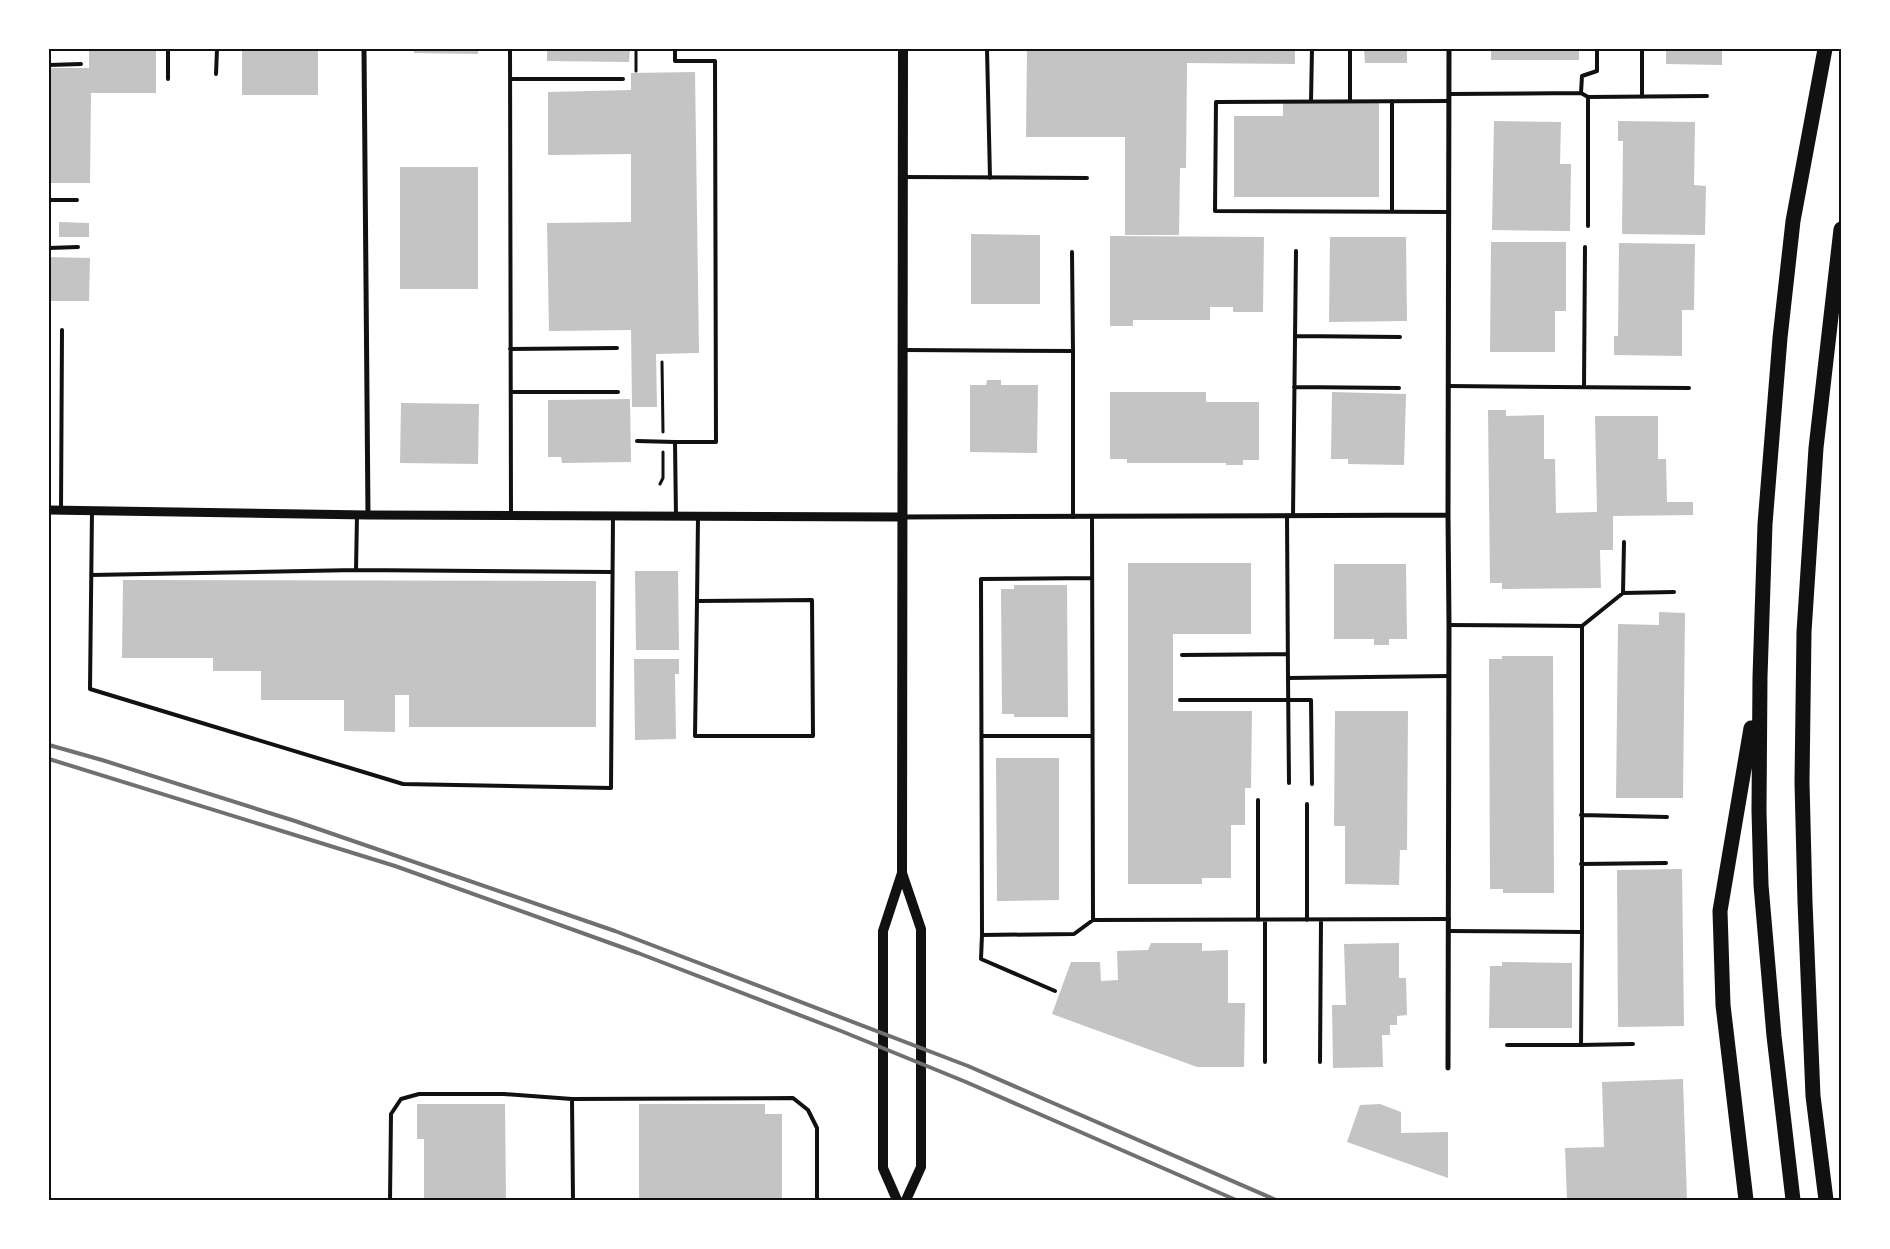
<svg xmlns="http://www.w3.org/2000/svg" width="1890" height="1249" font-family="'Source Sans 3',sans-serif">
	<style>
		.building { fill: #c4c4c4 }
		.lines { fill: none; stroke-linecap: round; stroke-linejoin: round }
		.path { stroke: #111; stroke-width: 3 }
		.service { stroke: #111; stroke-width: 4 }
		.minor { stroke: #111; stroke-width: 5 }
		.tertiary { stroke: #111; stroke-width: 9 }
		.secondary { stroke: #111; stroke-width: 10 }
		.motorway { stroke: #111; stroke-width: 15 }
		.rail { stroke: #707070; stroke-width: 4 }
		.neatline { fill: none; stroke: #111; stroke-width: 2 }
	</style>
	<rect width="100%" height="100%" fill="#fff"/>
	<!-- building -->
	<path class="building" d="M89 49H156V93H91L90 183H49V68H89Z
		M242 49H318V95H242Z
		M400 49H478V54L414 53V51H400Z
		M547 49H630L629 62 547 61Z
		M1027 49H1295V64L1187 63 1186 168H1180L1179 235H1125V137H1026Z
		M1364 49H1407V63H1365Z
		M1491 49H1579V60H1491Z
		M1666 49H1722V65L1666 64Z
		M695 72 699 353 656 354 657 407H632L631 330 549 331 547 223 631 222V154L548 155V92L631 90V73Z
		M1283 103H1379V197H1234V116H1283Z
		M1494 121 1561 122 1560 164H1571L1570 231 1492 230Z
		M1618 121 1695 122 1694 185 1706 186 1705 235 1622 234 1623 141H1618Z
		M400 167H478V289H400Z
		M59 222 89 223V237H59Z
		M971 234 1040 235V304H971Z
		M1110 236 1264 237 1263 312H1233V307H1210V320H1133V326H1110Z
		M1330 237H1406L1407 321 1329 322Z
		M1491 242H1566V311H1555V352H1490Z
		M1619 243 1695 244 1694 310H1682V356L1614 355V336H1618Z
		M49 257 90 258 89 301H49Z
		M987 380H1001V385H1038L1037 453 970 452V385H986Z
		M1110 392H1206V402H1259V460H1243V465H1226V463H1127V459H1110Z
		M1332 392 1406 394 1404 465 1348 464V459H1331Z
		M630 399 631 462 562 463 561 457H548V400Z
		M401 403 479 404 478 464 400 463Z
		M1488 410H1506V416L1544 415V459H1555L1556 513 1597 512 1595 416H1658V459H1666L1667 502H1693V515L1613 516V550H1600L1601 588 1502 589V583H1490Z
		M1128 563H1251V634H1173V711H1252L1251 788H1245V825H1231V878H1202V884H1128Z
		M1334 564H1406L1407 639H1389V645H1374V639H1334Z
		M635 571H678L679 650H636Z
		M123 580 596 581V727H409V695H395V732L344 731V700H261V671H213V658H122Z
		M1014 585H1067L1068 717H1014V714H1002L1001 589H1014Z
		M1659 612 1685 613 1683 798H1616L1618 624 1659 625Z
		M1502 656H1553L1554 893H1503V889H1490L1489 659H1502Z
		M634 659H679V674H675L676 739 635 740Z
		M1335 711H1408L1407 850H1400L1399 885 1345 884V826H1334Z
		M996 758H1059V900L997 901Z
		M1682 869 1684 1026 1618 1027 1617 870Z
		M1151 943H1202V951L1228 950V1003H1245L1244 1067H1197L1052 1014 1071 962H1100L1101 981 1118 980 1117 951 1148 950Z
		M1399 943V978H1406L1407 1015 1397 1016V1025H1390V1035H1382L1383 1067 1333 1068 1332 1005H1346L1344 944Z
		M1502 962 1572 963V1028H1489L1490 966H1502Z
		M1683 1079 1687 1200H1567L1565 1148 1604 1147 1602 1082Z
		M417 1104H505L506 1200H424V1139H417Z
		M639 1104H765V1114H782V1200H639Z
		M1380 1104 1401 1112V1133L1448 1132V1178L1347 1142 1360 1105Z"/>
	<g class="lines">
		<!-- path -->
		<path class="path" d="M636 71V49
			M662 362 663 432
			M660 484 663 478V452"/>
		<!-- service -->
		<path class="service" d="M510 49 511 516
			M675 49V61H715L716 442H675
			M987 49 990 178
			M1350 49V101
			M49 65 81 64
			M216 74 217 49
			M168 79V49
			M510 79H623
			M1581 93 1582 76 1597 71V49
			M1449 94 1581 93 1588 97 1707 96
			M1588 97V226
			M1642 97V49
			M1311 101 1312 49
			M904 177 1087 178
			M49 200H77
			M1392 211V101
			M1448 212 1215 211 1216 102 1449 101
			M49 248 78 247
			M1295 336 1400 337
			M510 349 617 348
			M904 350 1073 351 1072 252
			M1073 351V517
			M1448 386 1689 388
			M1294 387 1399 388
			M1584 387 1585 247
			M511 392H618
			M637 441 675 442 676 517
			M61 511 62 330
			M92 511 90 689 403 784 611 788 613 516
			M1287 516 1288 678 1449 676
			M1293 516 1296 251
			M1092 517 1093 920 1074 934 982 935 981 579 1092 578
			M356 570 357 515
			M91 575 356 570 612 572
			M1623 593 1624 542
			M697 601 695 736H813L812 600 697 601 698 517
			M1449 625 1582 626V932
			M1582 626 1623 593 1674 592
			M1182 655 1288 654
			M1288 678 1289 783
			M1180 700H1311L1312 784
			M982 736H1092
			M1258 800V920
			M1307 804V920
			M1581 815 1667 817
			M1581 864 1666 863
			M1093 920 1449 919
			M1265 920V1062
			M1448 931 1582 932 1581 1045H1507
			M982 935 981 959 1055 991
			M1581 1045 1633 1044
			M1320 1062 1321 920
			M572 1099 573 1200
			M390 1200 391 1114 401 1099 419 1094H504L572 1099 793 1098 808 1110 817 1128V1200"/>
		<!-- minor -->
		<path class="minor" d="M364 49 368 515
			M902 517 1448 515
			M1448 1068 1449 625 1448 515 1449 49"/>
		<!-- tertiary -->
		<path class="tertiary" d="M49 510 368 515 901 517"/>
		<!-- secondary -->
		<path class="secondary" d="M902 873 921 929V1167L906 1200
			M897 1200 883 1168V931L902 873 903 49"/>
		<!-- motorway -->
		<path class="motorway" d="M1746 1200 1723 1005 1720 911 1751 728
			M1793 1200 1774 1036 1761 885 1759 811 1760 677 1765 524 1780 338 1793 221 1825 49
			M1826 1200 1813 1096 1805 902 1802 782 1804 632 1816 448 1841 229"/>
		<!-- rail -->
		<path class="rail" d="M49 745 102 760 295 821 615 931 968 1066 1276 1200
			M49 759 395 866 638 953 841 1031 966 1082 1236 1200"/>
	</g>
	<!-- border -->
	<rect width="1890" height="1249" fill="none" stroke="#ffffff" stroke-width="100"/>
	<rect x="50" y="50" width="1790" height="1149" class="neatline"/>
</svg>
